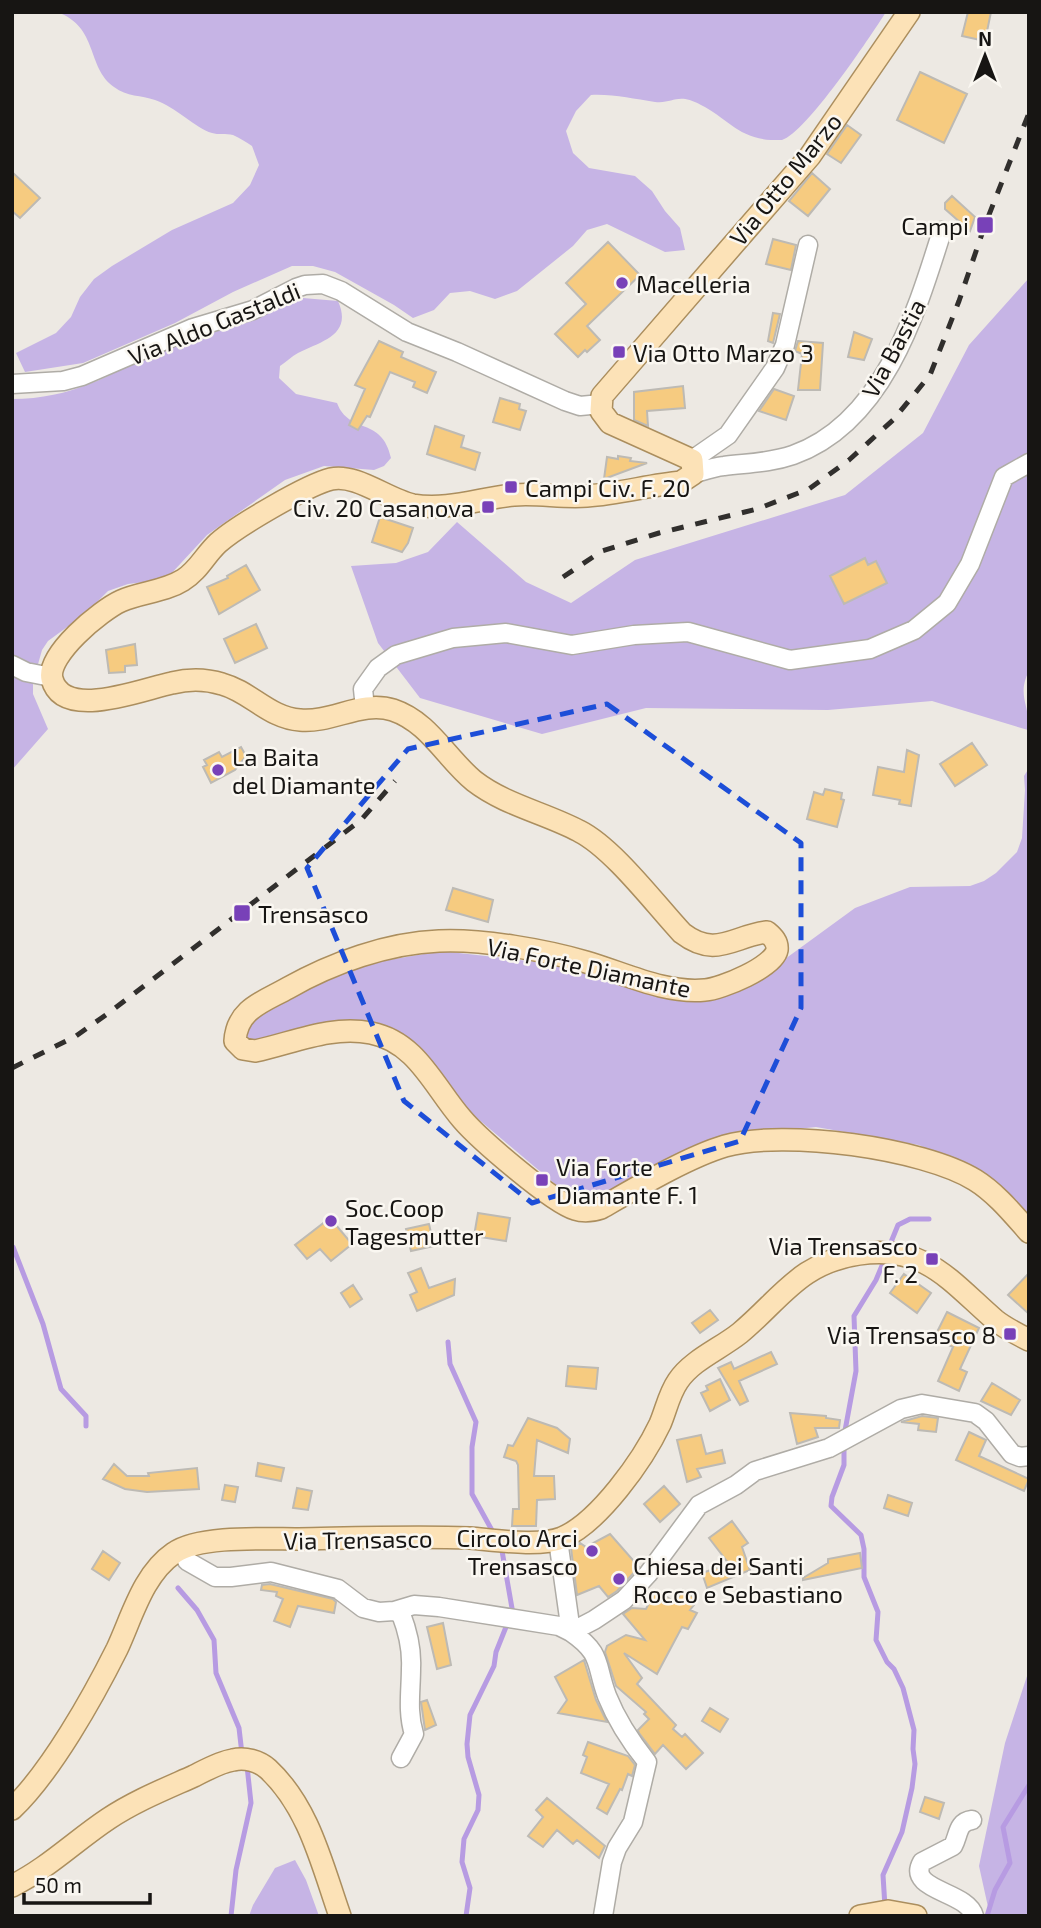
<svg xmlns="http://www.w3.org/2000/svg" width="1041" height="1928" font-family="'Exo 2',sans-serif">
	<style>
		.green { fill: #c6b4e5 }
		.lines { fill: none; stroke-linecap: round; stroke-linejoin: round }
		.stream { stroke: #b79be2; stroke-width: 5 }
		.building { fill: #f6cb80; stroke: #bdbab4; stroke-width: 2 }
		.minor-casing { stroke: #afaca6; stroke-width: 21 }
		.major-casing { stroke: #ab8e5e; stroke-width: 24 }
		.minor { stroke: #fff; stroke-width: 18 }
		.major { stroke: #fce2b7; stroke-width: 21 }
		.rail { stroke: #312f2d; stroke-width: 5; stroke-dasharray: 12 12; stroke-linecap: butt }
		.marked { fill: none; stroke: #1d4ed8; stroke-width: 5; stroke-dasharray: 14 9; stroke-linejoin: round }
		.poi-dot { fill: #7841b8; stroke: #faf7f1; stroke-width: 2.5 }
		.labels { text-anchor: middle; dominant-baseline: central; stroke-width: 5; stroke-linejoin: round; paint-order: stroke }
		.street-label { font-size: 24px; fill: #171513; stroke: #faf7f1 }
		.poi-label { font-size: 24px; fill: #171513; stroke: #faf7f1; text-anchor: start }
	</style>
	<rect width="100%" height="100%" fill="#ede9e3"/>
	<!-- green -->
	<path class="green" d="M57 12H886C870 37 806 133 782 140 781 140 772 140 771 140 738 138 727 118 701 105 677 92 674 104 655 102 633 99 614 94 591 95L576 111 566 131 573 153 589 168 635 176 652 191 665 211 680 228 685 250 665 252 607 224 587 230 573 246 517 291 495 299 470 291 450 293 434 310 413 318 394 305 335 272 313 266H292L233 292 175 323 83 363 25 372 16 353 56 333 71 317 80 297 94 279 112 266 172 230 233 203 250 185 259 165 252 146C246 142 240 138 233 135 226 133 218 135 212 133 195 128 176 107 155 100 141 95 127 97 114 87 86 67 99 27 57 12Z
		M1029 278V671C1016 696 1031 706 1028 730L932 701 828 710 646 708 542 734 420 698 378 643 351 566 396 563 428 552 457 522 526 582 571 603 635 560 845 495 923 433 969 345Z
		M303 298 338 301C353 335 322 341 298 353 292 356 286 362 280 366L279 378 296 394 337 403C349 435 382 416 391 458L384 466 374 470 324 466 285 480 207 535 169 576 160 580 128 584 108 591 85 614 48 641 42 650 33 682V694L48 729 12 770V399C72 399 110 375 162 349 174 344 186 344 198 337Z
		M1029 768V1219L990 1178 919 1145 816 1127 721 1137 596 1198 574 1200 451 1096 411 1040 369 1022 256 1042 243 1036 249 1024 275 1007 354 966 441 951 564 965 720 995 785 959 855 908 910 887 970 886 984 881 996 873 1017 852 1022 838 1025 790 1024 776Z
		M1029 1670V1916H990L979 1866 1005 1743Z
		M295 1860 306 1880 319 1916H249L253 1905 275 1868Z"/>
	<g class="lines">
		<!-- stream -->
		<path class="stream" d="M13 1247 43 1324 61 1389 86 1416V1426
			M889 1247 898 1225 910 1219H929
			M448 1342 450 1364 476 1422 472 1447V1494L494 1534
			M844 1436 856 1371 854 1316 876 1280 886 1256
			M844 1446V1465L832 1497 831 1506 861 1535 864 1549V1577L878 1612 876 1640 887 1662 894 1669 903 1688 914 1730 913 1749 915 1764 912 1788 902 1832 883 1875 885 1907
			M501 1545 513 1614
			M178 1588 197 1610 214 1640 216 1673 239 1728 242 1754
			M231 1916 236 1870 251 1803 247 1766
			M466 1916 470 1888 462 1862 464 1839 478 1810 479 1795 468 1757 467 1744 470 1715 494 1666 496 1652 508 1622
			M987 1916 995 1890 1010 1863 1003 1827 1029 1785"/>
	</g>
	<!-- building -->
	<path class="building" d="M968 12H991L985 41 962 36Z
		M920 72 967 94 944 143 897 120Z
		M847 125 861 135 841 163 827 154Z
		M12 172 40 198 20 218 12 211Z
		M812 173 830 189 808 216 789 201Z
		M952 196 975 217 970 231 945 209V203Z
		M773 239 796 245 791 270 766 264Z
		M608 242 640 275 587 326 600 340 587 352 585 350 578 357 555 334 586 304 566 283Z
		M773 313 780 314 773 343 768 341Z
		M854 332 872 339 864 360 848 357Z
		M379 341 403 352 401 357 436 372 427 393 413 387 415 382 390 372 370 417 367 416 358 430 349 425 365 389 355 385Z
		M798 341 823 343 820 390H798L802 354 795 351Z
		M683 386 685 408 647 411 648 426 634 420V392Z
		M774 389 794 396 786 420 759 411Z
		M500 398 520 404 519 409 526 411 520 430 493 422Z
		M435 426 464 436 461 447 480 453 475 470 427 454Z
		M618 456 631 458 630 461 647 463 604 479 607 457 618 459Z
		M380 517 413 528 408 543 402 552 372 542Z
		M865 558 868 565 876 561 887 583 844 604 830 576Z
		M246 565 260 590 219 614 207 587 228 578 227 576Z
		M256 624 267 648 235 663 224 639Z
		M135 644 137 665 125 666V672L109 673 106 650Z
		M972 743 987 765 955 786 940 764Z
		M241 747 246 756 235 770 211 783 203 767 207 765 204 760 219 752 222 757Z
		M907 750 919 755 911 806 899 804 900 800 873 795 878 767 904 772Z
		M825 789 842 793 841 799 844 800 837 827 807 819 814 792 823 795Z
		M453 888 493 900 488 922 446 910Z
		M478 1213 510 1218 506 1241 474 1236Z
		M330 1218 352 1244 331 1261 320 1249 307 1259 295 1245Z
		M429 1224 434 1246 411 1251 406 1229Z
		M421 1268 429 1288 455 1279 454 1295 417 1311 410 1295 417 1292 408 1273Z
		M1029 1273V1314L1008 1295Z
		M904 1274 931 1293 917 1313 890 1293Z
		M353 1285 362 1299 350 1307 341 1293Z
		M710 1310 718 1320 700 1333 692 1323Z
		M947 1312 979 1328 960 1369 967 1372 959 1391 938 1381 953 1347 934 1338Z
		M771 1352 777 1364 739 1381 748 1401 740 1405 718 1368 731 1362 734 1369Z
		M568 1366 598 1368 596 1389 566 1386Z
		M720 1379 730 1400 710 1411 701 1393 708 1390 706 1386Z
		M992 1383 1020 1400 1011 1415 981 1401Z
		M790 1413 826 1416V1418L840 1420 839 1428H815L818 1437 797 1444Z
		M922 1416 938 1418 936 1432 918 1430 919 1424 901 1422Z
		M528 1418 557 1428 570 1439 568 1453 537 1440 534 1476H554L555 1499 537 1500 536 1526H512L513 1509H519L518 1465 516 1461 504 1457 508 1445 513 1446Z
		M969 1432 986 1440 979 1456 1029 1479 1024 1491 956 1460Z
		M701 1435 706 1454 722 1450 725 1463 697 1469 701 1477 687 1482 677 1440Z
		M258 1463 284 1468 281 1481 256 1476Z
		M114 1464 127 1476H149L148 1473 197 1468 199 1489 147 1492 125 1489 103 1479Z
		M225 1485 238 1487 235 1502 222 1500Z
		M664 1486 680 1504 660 1522 644 1504Z
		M297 1488 312 1491 308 1510 293 1508Z
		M888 1495 912 1503 908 1516 884 1508Z
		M732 1521 748 1543 742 1547 750 1570 707 1588 702 1573 729 1564 709 1538Z
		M610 1534 639 1567 617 1591 608 1597 599 1586 577 1595 571 1548 580 1543 586 1547Z
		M103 1551 120 1563 109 1580 92 1569Z
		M860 1553 862 1568 803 1580V1578L828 1563V1559Z
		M270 1584 333 1599 336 1602 334 1613 298 1606 290 1627 274 1621 283 1599 276 1596 277 1592 261 1590 262 1585Z
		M656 1590 675 1602 683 1590 698 1600 690 1610 697 1613 688 1629 682 1627 657 1674 624 1653 642 1678 637 1684 676 1725 673 1729 682 1737 685 1734 703 1753 686 1769 663 1745 655 1754 639 1733 638 1730 649 1719 644 1714 646 1712 616 1686 605 1652 607 1646 626 1635 645 1640 623 1614 632 1608 646 1609Z
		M443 1623 451 1665 437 1669 427 1627Z
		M584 1660 596 1700 607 1722 558 1713 567 1700 555 1677Z
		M427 1700 436 1725 425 1730 421 1702Z
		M710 1708 728 1719 720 1732 702 1721Z
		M588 1742 628 1756 635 1765 632 1776 628 1774 622 1790 620 1789 607 1814 597 1808 609 1784 581 1773 587 1757 583 1755Z
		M925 1797 944 1803 939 1819 920 1812Z
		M547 1798 605 1846 599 1858 577 1840 573 1844 557 1830 543 1847 528 1836 543 1817 536 1810Z"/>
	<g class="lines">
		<!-- minor casing -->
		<g class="minor-casing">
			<path id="minor" d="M12 384 63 381 82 376 193 328 253 310 296 288 305 285 323 284 341 291 407 332 457 352 565 401 580 406 601 404
				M692 460 728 435 775 368 785 345 808 245
				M693 474C703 471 713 467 724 466 747 463 770 463 793 455 883 423 916 314 942 231
				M12 665 26 672 51 677
				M365 708 363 689 378 668 396 655 453 638 506 633 572 645 634 635 688 632 790 660 870 649 914 630 947 603 970 564 1004 477 1029 463
				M558 1540 571 1632C603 1654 595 1664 607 1696 617 1721 631 1742 647 1762L633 1822 617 1848 612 1862 603 1916
				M187 1561 215 1577H231L271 1572 338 1589 363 1608 379 1612 394 1611 414 1605 439 1607 559 1626 571 1632 594 1620 624 1600 648 1574 699 1505 736 1485 755 1471 829 1448 901 1409 922 1404 975 1413 986 1421 1012 1454 1020 1457 1029 1456
				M394 1611 401 1614C408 1632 412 1649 411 1668 411 1691 407 1712 414 1734L401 1758
				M972 1820C957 1822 959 1835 953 1846L922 1862C906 1891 968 1891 974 1916"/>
		</g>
		<!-- major casing -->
		<g class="major-casing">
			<path id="major" d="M909 12 810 156 602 396 601 411 610 423 692 460 693 474 681 482C650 485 618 494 587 496 563 498 538 493 514 495 481 498 447 511 413 505 388 500 356 473 331 479 307 485 237 526 218 543 205 555 198 571 183 580 164 592 141 592 121 601 101 610 46 655 52 679 63 722 145 688 172 683 188 679 206 679 222 684 251 692 269 718 300 720 332 723 362 700 393 710 429 722 446 758 474 781 505 805 545 813 579 831 613 848 655 904 682 933 716 959 733 936 767 932 773 937 778 942 777 950 774 967 721 989 705 990 665 994 624 973 586 962 544 950 483 939 439 941 388 943 332 963 288 988 263 1002 237 1009 235 1041L243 1049 255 1051C293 1043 331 1025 371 1033 417 1042 434 1087 462 1119 479 1139 552 1202 575 1209 584 1212 592 1211 601 1208 636 1188 688 1157 725 1146 784 1129 923 1148 975 1180 996 1193 1013 1214 1029 1232
				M12 1809C51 1772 93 1697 117 1649 132 1617 143 1574 174 1553 199 1535 266 1539 298 1539 355 1538 413 1536 470 1538 495 1540 539 1547 562 1538 599 1522 643 1460 660 1424 666 1410 669 1394 678 1381 692 1360 720 1349 740 1333 782 1298 799 1263 859 1254 925 1244 950 1281 995 1320 1005 1328 1017 1334 1029 1340
				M12 1886C48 1868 75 1841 108 1819 135 1801 165 1789 194 1776 206 1770 220 1762 233 1760 245 1757 259 1761 268 1769 309 1807 322 1865 340 1916
				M860 1916 888 1911 916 1916"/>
		</g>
		<!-- minor -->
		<use href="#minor" class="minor"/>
		<!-- major -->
		<use href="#major" class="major"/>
		<!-- rail -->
		<path class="rail" d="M563 577 602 551 659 533 757 509 809 489 849 460 893 420 930 375 959 301 985 225 1029 113
			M12 1068 76 1036 110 1012 361 820 395 781"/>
	</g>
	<!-- marked area -->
	<path class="marked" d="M607 704 801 843V1008L740 1141 532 1203 404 1101 307 868 408 749Z"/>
	<!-- markers -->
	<g class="poi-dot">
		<rect x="976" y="216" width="18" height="18" rx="3.5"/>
		<circle cx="622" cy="283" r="7"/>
		<rect x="612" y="345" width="14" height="14" rx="3.5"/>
		<rect x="504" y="480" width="14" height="14" rx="3.5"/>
		<rect x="481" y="500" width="14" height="14" rx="3.5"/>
		<circle cx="218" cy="770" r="7"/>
		<rect x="233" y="904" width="18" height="18" rx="3.5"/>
		<rect x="535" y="1173" width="14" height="14" rx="3.5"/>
		<circle cx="331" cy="1221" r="7"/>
		<rect x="925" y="1252" width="14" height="14" rx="3.5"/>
		<rect x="1003" y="1327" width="14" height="14" rx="3.5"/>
		<circle cx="592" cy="1551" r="7"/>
		<circle cx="619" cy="1579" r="7"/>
	</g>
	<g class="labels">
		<!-- street labels -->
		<g class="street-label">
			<text transform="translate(785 179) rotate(-51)">Via Otto Marzo</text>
			<text transform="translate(214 323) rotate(-22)">Via Aldo Gastaldi</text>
			<text transform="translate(893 348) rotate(-62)">Via Bastia</text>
			<text transform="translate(589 967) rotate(12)">Via Forte Diamante</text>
			<text transform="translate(358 1539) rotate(-1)">Via Trensasco</text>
		</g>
		<!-- poi labels -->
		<g class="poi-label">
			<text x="969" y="225" text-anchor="end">Campi</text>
			<text x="636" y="283">Macelleria</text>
			<text x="633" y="352">Via Otto Marzo 3</text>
			<text x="525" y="487">Campi Civ. F. 20</text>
			<text x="474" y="507" text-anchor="end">Civ. 20 Casanova</text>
			<text x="232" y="756">La Baita<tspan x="232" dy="28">del Diamante</tspan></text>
			<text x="258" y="913">Trensasco</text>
			<text x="556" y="1166">Via Forte<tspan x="556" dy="28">Diamante F. 1</tspan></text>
			<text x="345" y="1207">Soc.Coop<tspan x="345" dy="28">Tagesmutter</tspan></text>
			<text x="918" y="1245" text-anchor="end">Via Trensasco<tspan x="918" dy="28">F. 2</tspan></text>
			<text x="996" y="1334" text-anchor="end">Via Trensasco 8</text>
			<text x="578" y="1537" text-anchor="end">Circolo Arci<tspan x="578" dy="28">Trensasco</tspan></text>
			<text x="633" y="1565">Chiesa dei Santi<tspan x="633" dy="28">Rocco e Sebastiano</tspan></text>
		</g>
	</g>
	<!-- border -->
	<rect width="1041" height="1928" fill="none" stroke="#171513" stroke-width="28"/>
	<!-- north arrow -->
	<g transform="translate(985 56)" stroke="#faf7f1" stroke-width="5" paint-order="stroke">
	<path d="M0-5L12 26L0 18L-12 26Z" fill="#171513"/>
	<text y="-10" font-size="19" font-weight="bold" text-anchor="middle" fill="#171513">N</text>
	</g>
	<!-- scale -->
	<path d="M24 1893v10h126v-10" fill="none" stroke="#171513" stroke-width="3.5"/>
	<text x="35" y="1893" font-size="21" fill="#171513" stroke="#faf7f1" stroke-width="5" paint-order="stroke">50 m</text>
</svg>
